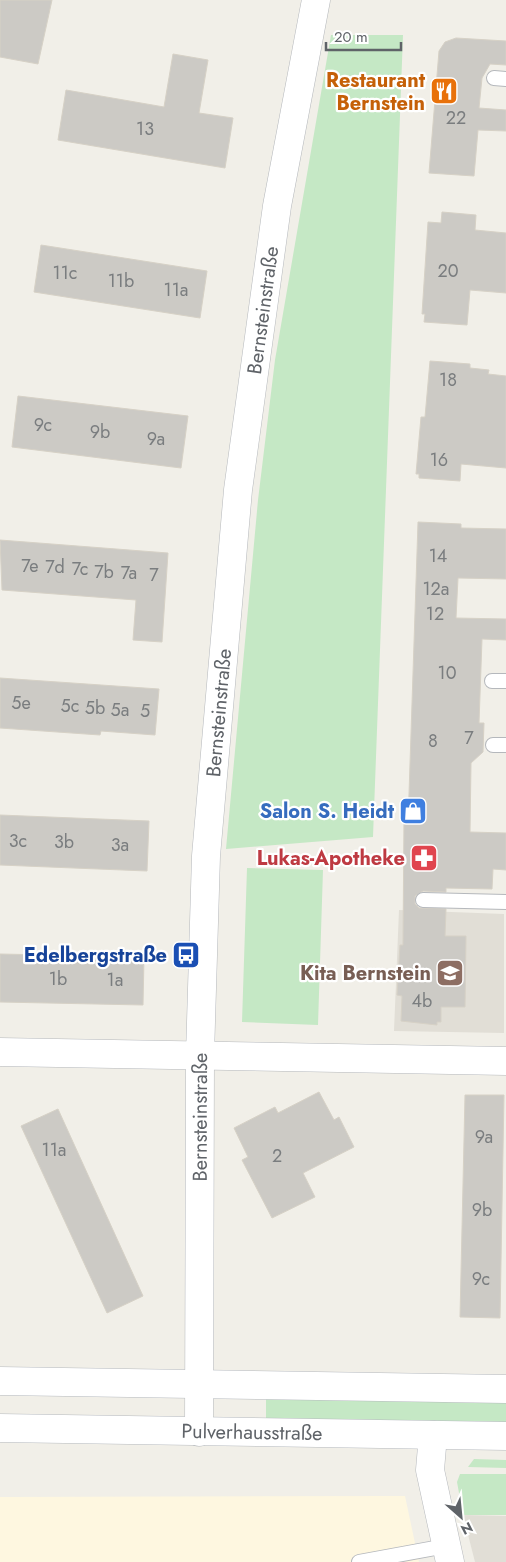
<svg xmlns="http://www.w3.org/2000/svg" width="506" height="1562" font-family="Jost,sans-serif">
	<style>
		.commercial { fill: #fef7e0 }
		.education { fill: #e1ded6 }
		.green { fill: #c5e8c5 }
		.building { fill: #cccac5; stroke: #d6d1c6 }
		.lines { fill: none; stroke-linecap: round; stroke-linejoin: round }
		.service-casing { stroke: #b5b8bc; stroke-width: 16 }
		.minor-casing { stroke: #b5b8bc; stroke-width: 29 }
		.secondary-casing { stroke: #b6babf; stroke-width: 29 }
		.service { stroke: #fff; stroke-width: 14 }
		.minor { stroke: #fff; stroke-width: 28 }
		.secondary { stroke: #fff; stroke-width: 28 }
		.labels { text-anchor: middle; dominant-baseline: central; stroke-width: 4.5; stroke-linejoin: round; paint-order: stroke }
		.number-label { font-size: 18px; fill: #7a7d7f }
		.food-label { font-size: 20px; font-weight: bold; fill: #c56008; stroke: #fff; text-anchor: end }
		.street-label { font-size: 20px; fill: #5f6368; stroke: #fff }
		.shop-label { font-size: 20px; font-weight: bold; fill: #366cbe; stroke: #fff; text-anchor: end }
		.health-label { font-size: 20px; font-weight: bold; fill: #be3a42; stroke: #fff; text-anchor: end }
		.transit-label { font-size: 20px; font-weight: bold; fill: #164399; stroke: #fff; text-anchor: end }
		.education-label { font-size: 20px; font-weight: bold; fill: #785e54; stroke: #fff; text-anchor: end }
	</style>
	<rect width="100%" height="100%" fill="#f1efe8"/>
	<!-- commercial -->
	<path class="commercial" d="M405 1496 419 1562H0V1497Z"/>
	<!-- education -->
	<path class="education" d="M399 910 504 914V1033L394 1031Z
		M463 1515 506 1516V1562H475Z"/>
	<!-- green -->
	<path class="green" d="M331 35H403L373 837 226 849 258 500 275 360Z
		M247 868 323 870 318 1025 242 1022Z
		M266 1399 506 1403V1422L266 1419Z
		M474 1459 506 1460V1468L468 1467Z
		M460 1474H506V1515H463L457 1482Z"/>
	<!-- building -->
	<path class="building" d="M0 0H52L38 64 0 57Z
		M456 38 506 41V65L490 64 482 78 479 108 506 110V131L478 130 474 176 429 173 439 51 445 42Z
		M173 54 208 60 199 113 233 118 225 168 58 140 66 90 164 107Z
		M442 212 476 215 475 230 506 233V293L470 290 467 325 424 322 425 314H422L428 222 441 223Z
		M41 245 207 271 200 318 34 292Z
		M430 361 470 364V368L489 370 488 374 506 376V468L461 464 460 481 419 478V474H416L421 417H425Z
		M18 396 188 416 181 468 12 447Z
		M418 522 461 524V528L506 529V579L458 578 456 618 506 619V640L482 639 479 723H484L483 752 471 763 470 832 506 833V870L493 869 492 889 446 888V892L423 891 415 896V904L419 908 446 909 445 936H466L465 1007H441V1022H437V1025L401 1021 402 996 397 995 400 945H403L404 817 408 818 409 794Z
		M0 540 168 553 162 642 133 640 136 600 2 590Z
		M0 678 159 689 155 735 101 731 100 735 0 728Z
		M0 815 149 821 147 871 0 865Z
		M0 954 144 957 143 1005 0 1002Z
		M319 1092 334 1120 339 1117 354 1147 303 1173 315 1197 272 1218 242 1160 248 1157 234 1128 275 1107 278 1113Z
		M465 1095H504L500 1318 460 1317Z
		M58 1109 143 1296 107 1313 21 1126Z"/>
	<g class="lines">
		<!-- service casing -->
		<g class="service-casing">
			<path id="service" d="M494 78 506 79
				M492 681H506
				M493 745H506
				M423 900 506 902
				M359 1562 446 1546"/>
		</g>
		<!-- minor casing -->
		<g class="minor-casing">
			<g id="minor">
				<path d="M0 1052 506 1061"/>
				<path id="s1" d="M199 1432 200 1055 206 856 238 490 277 206 316 0"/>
				<path d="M433 1435 430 1470 450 1562"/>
			</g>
		</g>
		<!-- secondary casing -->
		<g class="secondary-casing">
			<g id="secondary">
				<path d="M0 1381 506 1389"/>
				<path id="s2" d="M0 1428 506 1436"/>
			</g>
		</g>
		<!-- service -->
		<use href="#service" class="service"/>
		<!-- minor -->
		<use href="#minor" class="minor"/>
		<!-- secondary -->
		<use href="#secondary" class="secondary"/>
	</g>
	<!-- icons -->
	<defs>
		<g id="restaurant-square" transform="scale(1.4375)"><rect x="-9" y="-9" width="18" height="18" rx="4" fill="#e8710a" stroke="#fff"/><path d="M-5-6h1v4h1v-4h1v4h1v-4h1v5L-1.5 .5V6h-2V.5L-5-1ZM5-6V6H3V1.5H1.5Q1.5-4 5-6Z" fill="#fff"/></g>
		<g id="shop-square" transform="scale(1.4375)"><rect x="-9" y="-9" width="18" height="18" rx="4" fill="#3f7fe0" stroke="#fff"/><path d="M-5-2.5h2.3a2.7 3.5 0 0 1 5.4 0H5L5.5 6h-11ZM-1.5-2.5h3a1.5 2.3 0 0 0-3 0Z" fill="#fff"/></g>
		<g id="pharmacy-square" transform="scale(1.4375)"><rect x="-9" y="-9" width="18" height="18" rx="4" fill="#e0444e" stroke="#fff"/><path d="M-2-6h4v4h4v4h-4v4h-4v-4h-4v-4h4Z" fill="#fff"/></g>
		<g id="bus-square" transform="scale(1.4375)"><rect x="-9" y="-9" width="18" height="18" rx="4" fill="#1a4fb4" stroke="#fff"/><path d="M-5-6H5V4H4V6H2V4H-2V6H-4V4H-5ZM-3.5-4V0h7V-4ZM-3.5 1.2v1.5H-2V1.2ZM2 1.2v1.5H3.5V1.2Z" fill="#fff"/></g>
		<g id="school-square" transform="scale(1.4375)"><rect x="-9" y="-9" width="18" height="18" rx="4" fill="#8d6e63" stroke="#fff"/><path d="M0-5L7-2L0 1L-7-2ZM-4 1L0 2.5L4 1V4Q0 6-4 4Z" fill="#fff"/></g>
	</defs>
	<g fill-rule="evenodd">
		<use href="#restaurant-square" x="444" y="91"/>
		<use href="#shop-square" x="413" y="811"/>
		<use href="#pharmacy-square" x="424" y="858"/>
		<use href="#bus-square" x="186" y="955"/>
		<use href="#school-square" x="450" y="973"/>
	</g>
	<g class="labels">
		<!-- number labels -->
		<g class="number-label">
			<text x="456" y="118">22</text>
			<text x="145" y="129">13</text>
			<text x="448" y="271">20</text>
			<text x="65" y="273">11c</text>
			<text x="121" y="281">11b</text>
			<text x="176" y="290">11a</text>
			<text x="448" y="380">18</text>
			<text x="43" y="425">9c</text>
			<text x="100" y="432">9b</text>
			<text x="156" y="439">9a</text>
			<text x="439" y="460">16</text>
			<text x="438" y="556">14</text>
			<text x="30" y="566">7e</text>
			<text x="55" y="567">7d</text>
			<text x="80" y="569">7c</text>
			<text x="104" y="572">7b</text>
			<text x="129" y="573">7a</text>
			<text x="154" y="575">7</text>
			<text x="436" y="589">12a</text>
			<text x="435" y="614">12</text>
			<text x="447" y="673">10</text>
			<text x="21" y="703">5e</text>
			<text x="70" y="706">5c</text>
			<text x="95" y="708">5b</text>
			<text x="120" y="710">5a</text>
			<text x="145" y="711">5</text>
			<text x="469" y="738">7</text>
			<text x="433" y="741">8</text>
			<text x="18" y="841">3c</text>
			<text x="64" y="842">3b</text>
			<text x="120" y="845">3a</text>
			<text x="58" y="979">1b</text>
			<text x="115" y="980">1a</text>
			<text x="422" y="1001">4b</text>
			<text x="484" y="1137">9a</text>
			<text x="54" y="1150">11a</text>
			<text x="277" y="1156">2</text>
			<text x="482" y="1210">9b</text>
			<text x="481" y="1279">9c</text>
		</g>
		<!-- food labels -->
		<g class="food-label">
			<text x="425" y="80">Restaurant<tspan x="425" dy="23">Bernstein</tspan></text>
		</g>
		<!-- street labels -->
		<g class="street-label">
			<text stroke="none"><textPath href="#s1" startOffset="1125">Bernsteinstraße</textPath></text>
			<text stroke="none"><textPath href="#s1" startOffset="720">Bernsteinstraße</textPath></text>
			<text stroke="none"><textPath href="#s1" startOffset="315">Bernsteinstraße</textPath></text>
			<text stroke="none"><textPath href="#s2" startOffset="252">Pulverhausstraße</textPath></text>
		</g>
		<!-- shop labels -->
		<g class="shop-label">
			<text x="394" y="811">Salon S. Heidt</text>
		</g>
		<!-- health labels -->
		<g class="health-label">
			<text x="405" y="858">Lukas-Apotheke</text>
		</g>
		<!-- transit labels -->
		<g class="transit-label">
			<text x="167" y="955">Edelbergstraße</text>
		</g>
		<!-- education labels -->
		<g class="education-label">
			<text x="431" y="973">Kita Bernstein</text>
		</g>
	</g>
	<!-- north arrow -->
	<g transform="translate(461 1517) rotate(153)" stroke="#ffffff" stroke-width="4" paint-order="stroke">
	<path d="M0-4L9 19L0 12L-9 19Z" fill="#5f6368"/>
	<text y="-8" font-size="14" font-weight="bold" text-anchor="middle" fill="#5f6368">N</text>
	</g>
	<!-- scale -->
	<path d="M326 42v8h75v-8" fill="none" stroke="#5f6368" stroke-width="2.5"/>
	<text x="334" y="42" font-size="15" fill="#5f6368" stroke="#ffffff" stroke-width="4" paint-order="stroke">20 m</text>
</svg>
